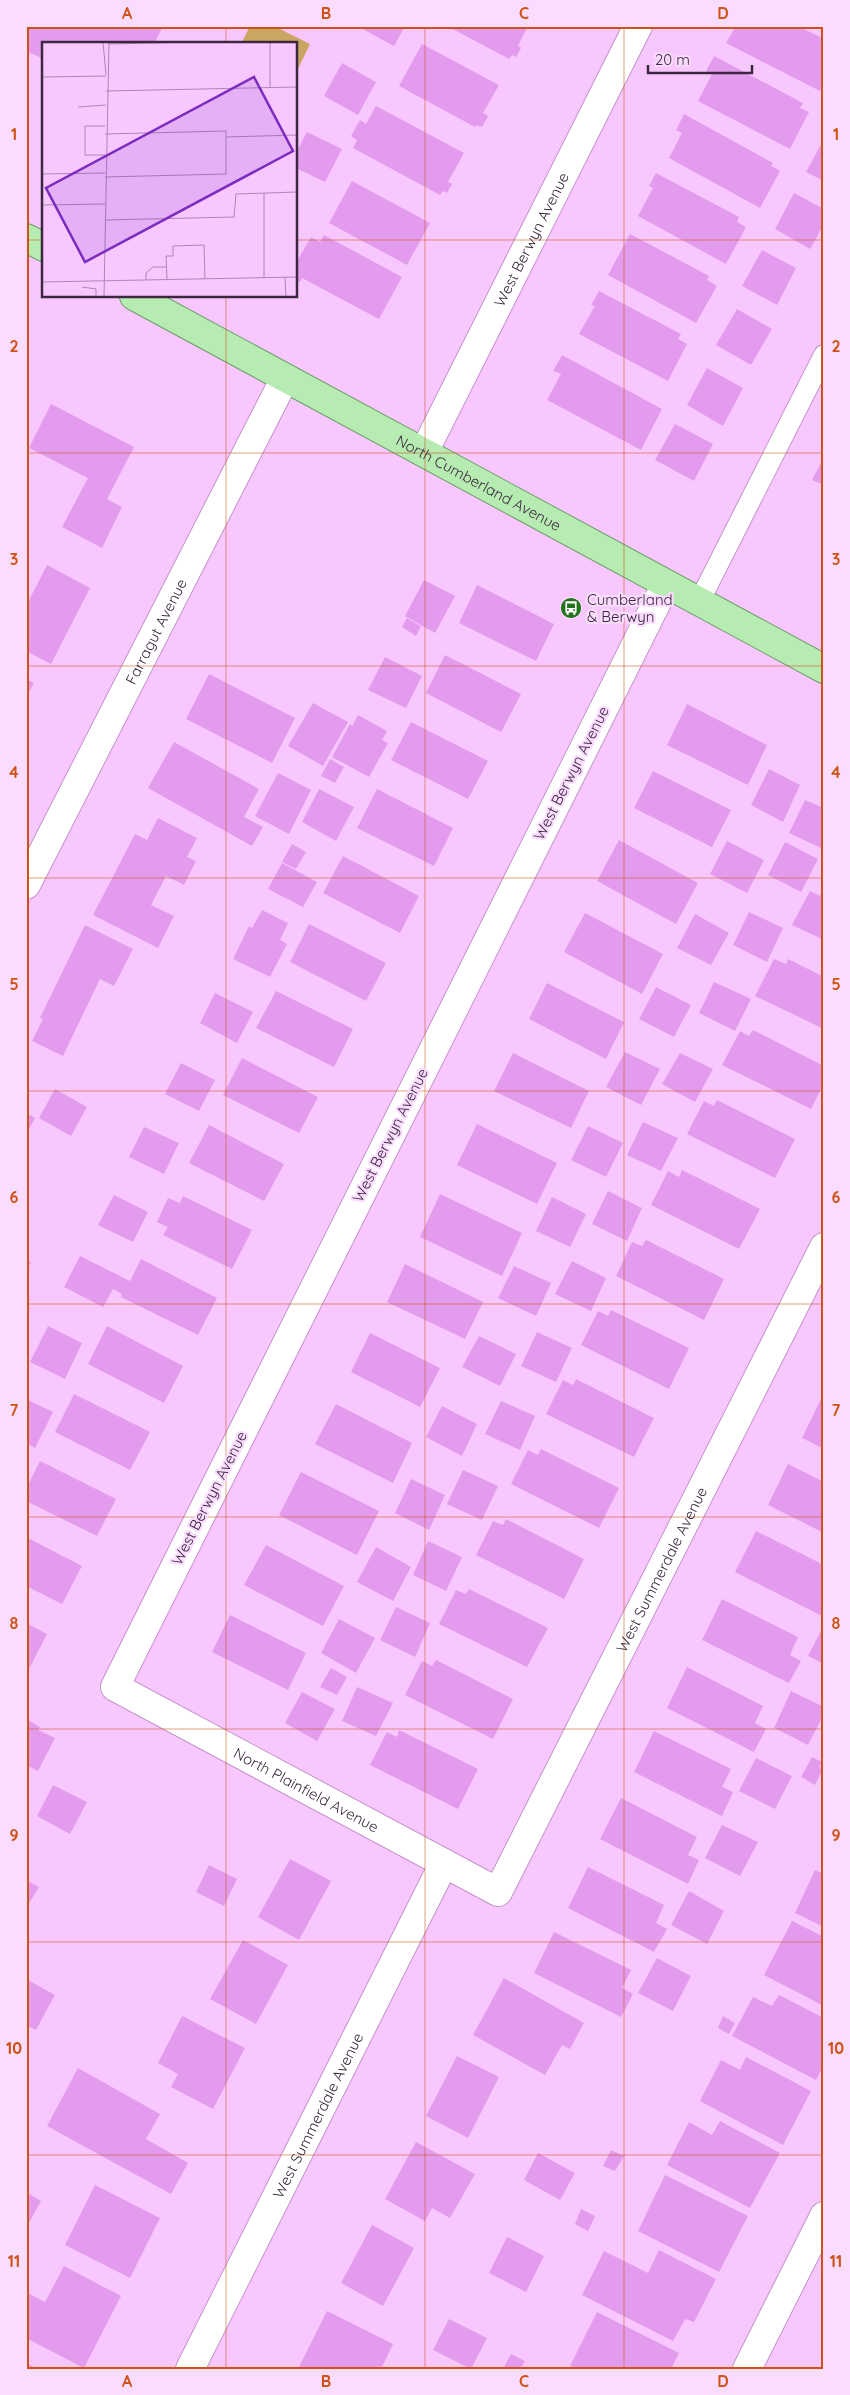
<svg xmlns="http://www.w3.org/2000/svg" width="850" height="2395" font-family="Quicksand,sans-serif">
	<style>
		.green { fill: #caa662 }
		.building { fill: #e39ced }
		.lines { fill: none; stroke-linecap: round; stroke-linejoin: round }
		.service-casing { stroke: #c394ca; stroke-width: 22 }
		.minor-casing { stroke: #c394ca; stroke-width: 30 }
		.primary-casing { stroke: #6c9e68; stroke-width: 30 }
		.service { stroke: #fff; stroke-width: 20 }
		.minor { stroke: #fff; stroke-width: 28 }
		.primary { stroke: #b6ebb2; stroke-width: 28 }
		.grid { fill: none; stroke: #ce5214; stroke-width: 1; stroke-opacity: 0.55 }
		.labels { text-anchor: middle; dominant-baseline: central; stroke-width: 4.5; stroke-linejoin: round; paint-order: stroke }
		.street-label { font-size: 15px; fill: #3b283e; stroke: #fadcfe }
		.poi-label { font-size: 15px; fill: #3b283e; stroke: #fadcfe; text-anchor: start }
		.inset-road { fill: none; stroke: #ac87b2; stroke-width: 1 }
		.view { fill: #7b2cbf; fill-opacity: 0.15; stroke: #7b2cbf; stroke-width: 2.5 }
		.inset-edge { fill: none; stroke: #3b283e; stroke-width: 2.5 }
		.neatline { fill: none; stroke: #ce5214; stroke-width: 2 }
		.grid-label { font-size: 16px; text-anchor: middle; font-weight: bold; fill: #ce5214 }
	</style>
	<rect width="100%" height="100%" fill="#f8c7ff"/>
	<!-- green -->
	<path class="green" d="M250 26H274L310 44 296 73V44H241Z"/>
	<!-- building -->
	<path class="building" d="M26 26H163L154 44H44V59L26 51Z
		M357 26H405L394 46Z
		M447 26H528L518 46 521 48 516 57 512 55 509 59Z
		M736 26H798L824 39V83L820 91 726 43Z
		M422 44 499 85 483 113 488 116 482 127 476 125 475 127 399 86Z
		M714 56 803 103 800 108 809 112 790 149 698 101 712 74 706 71Z
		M342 63 376 82 358 115 324 96Z
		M376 106 464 153 448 182 452 184 447 193 443 191 440 195 353 148 357 140 351 136 360 120 366 124Z
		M684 114 773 163 771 166 780 171 760 208 669 158 682 133 676 130Z
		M307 132 342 149 325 182 296 168V153Z
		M824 139V181L806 172Z
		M656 173 739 217 737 222 746 227 726 264 638 216 653 188 649 186Z
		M352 181 430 223 407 265 329 223Z
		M794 193 824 209V224L810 249 775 229Z
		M630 234 709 276 707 280 717 286 696 323 608 275Z
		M324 235 402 277 379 319 302 278 300 282 296 280V263L311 237 320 242Z
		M762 250 796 268 777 305 742 286Z
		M599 291 681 334 678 339 687 344 668 381 579 334 595 306 591 305Z
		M737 309 772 329 751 365 716 345Z
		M562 355 662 409 641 450 547 400 561 374 553 371Z
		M707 368 743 388 723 426 687 405Z
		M51 404 134 447 107 499 122 507 102 548 62 527 88 478 29 448Z
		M675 424 713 444 694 481 655 460Z
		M824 457V485L812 480Z
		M47 565 90 588 51 664 26 651V606Z
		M424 580 455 596 435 633 405 616Z
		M477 585 554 624 536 661 459 623Z
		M407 618 421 626 416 636 402 627Z
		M445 655 521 694 501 732 426 693Z
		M385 657 422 676 406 708 368 690Z
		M209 674 295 718 272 763 186 719Z
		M26 679 34 683 26 697Z
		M313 703 348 722 323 766 288 746Z
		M687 704 767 745 748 785 667 745Z
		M358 715 387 731 382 740 388 743 369 777 332 757 350 724 352 726Z
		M411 722 488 761 468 799 391 760Z
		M174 742 259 789 244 817 263 827 252 846 148 788Z
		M330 759 344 767 335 783 321 776Z
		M769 769 800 785 783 822 751 805Z
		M653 771 731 810 712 847 634 808Z
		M278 773 311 790 289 834 255 816Z
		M319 789 354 807 336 841 302 822Z
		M377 789 453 828 434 866 357 828Z
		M805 800 824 808V841L821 848 789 833Z
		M158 818 197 838 187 857 196 861 184 885 166 876 151 905 174 916 158 948 93 915 135 834 147 840Z
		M619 840 698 883 676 924 597 881Z
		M727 841 764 860 747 893 710 874Z
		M785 842 818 859 801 892 768 875Z
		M292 844 306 852 296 869 282 862Z
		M343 856 419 896 400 933 323 893Z
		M282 863 317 882 303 907 268 889Z
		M822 889 824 890V940L792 925 810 891 820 896Z
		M262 910 288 923 280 940 287 944 270 977 233 959 249 926 252 928Z
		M749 912 783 928 767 962 733 945Z
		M585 913 663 954 642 994 564 952Z
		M695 914 729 933 711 965 677 948Z
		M309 924 386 963 366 1001 290 962Z
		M85 925 133 949 114 986 100 979 63 1056 32 1041 43 1019 40 1018Z
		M774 959 786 964 788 959 824 977V1029L755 996Z
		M714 982 751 999 735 1031 699 1013Z
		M547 983 624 1022 606 1059 529 1019Z
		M656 987 691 1005 674 1037 639 1019Z
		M276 991 353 1029 334 1067 256 1028Z
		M215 993 253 1012 237 1043 200 1023Z
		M753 1030 824 1066V1083L811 1109 722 1065 740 1031 749 1036Z
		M625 1052 660 1069 641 1105 606 1087Z
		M513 1053 589 1091 571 1128 494 1091Z
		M680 1053 713 1069 695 1102 662 1084Z
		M242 1058 318 1097 299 1133 223 1095Z
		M181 1063 215 1080 199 1111 165 1094Z
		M55 1089 87 1107 71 1136 39 1118Z
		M717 1100 795 1139 775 1178 687 1134 704 1101 714 1106Z
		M26 1113 35 1118 26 1134Z
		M643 1122 678 1138 661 1171 627 1155Z
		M477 1124 557 1163 537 1204 457 1165Z
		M209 1125 284 1164 264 1201 189 1163Z
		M588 1126 623 1143 606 1177 571 1160Z
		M144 1127 179 1143 164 1174 129 1157Z
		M682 1170 760 1209 739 1249 651 1205 668 1171 679 1177Z
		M608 1191 642 1208 627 1241 592 1224Z
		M440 1194 522 1233 502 1276 420 1237Z
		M114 1195 148 1212 133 1242 98 1225Z
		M183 1196 252 1230 232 1269 163 1235 168 1227 157 1222 168 1198 180 1203Z
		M552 1197 586 1214 570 1247 536 1231Z
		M646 1240 724 1279 704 1320 616 1276 632 1242 642 1246Z
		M80 1256 130 1281 141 1259 217 1298 198 1335 121 1297 122 1294 113 1289 103 1307 64 1287Z
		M26 1260 31 1262 26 1272Z
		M572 1261 606 1278 591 1311 555 1294Z
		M405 1264 483 1302 465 1339 387 1302Z
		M514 1266 551 1283 536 1316 498 1298Z
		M611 1310 689 1348 669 1389 581 1345 598 1311 608 1316Z
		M48 1326 82 1343 65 1379 30 1362Z
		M107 1326 183 1366 164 1403 88 1364Z
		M537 1332 572 1348 556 1382 521 1366Z
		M370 1333 440 1368 420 1407 351 1372Z
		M479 1336 516 1354 500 1386 462 1367Z
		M576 1379 654 1418 634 1457 546 1414 563 1380 573 1385Z
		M74 1394 150 1432 130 1470 55 1432Z
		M822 1397 824 1398V1449L802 1438Z
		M26 1399 53 1412 35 1448 26 1443Z
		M501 1401 535 1416 520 1450 485 1434Z
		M336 1404 412 1443 393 1483 315 1444Z
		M442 1406 477 1424 462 1456 426 1437Z
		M541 1449 619 1488 599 1528 511 1484 528 1450 538 1455Z
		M40 1461 116 1499 97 1536 26 1501V1489Z
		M788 1464 824 1482V1533L768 1505Z
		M463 1470 498 1486 482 1520 447 1504Z
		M301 1472 379 1511 357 1555 279 1515Z
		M411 1479 445 1495 429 1530 395 1513Z
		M506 1519 584 1559 564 1599 476 1555 493 1521 503 1525Z
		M756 1531 824 1565 822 1616 735 1572Z
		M26 1537 82 1566 62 1604 26 1586Z
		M428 1541 462 1557 446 1591 413 1575Z
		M266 1545 344 1586 323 1626 244 1585Z
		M376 1547 411 1567 393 1601 357 1582Z
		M469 1589 548 1628 527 1667 439 1624 456 1590 466 1594Z
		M722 1599 798 1637 790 1655 801 1661 789 1683 702 1640Z
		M396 1607 430 1623 415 1657 380 1640Z
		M230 1615 306 1653 288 1690 212 1652Z
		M339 1619 375 1638 356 1673 321 1653Z
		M26 1623 47 1634 28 1671 26 1670Z
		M824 1625V1664L808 1656Z
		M436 1660 513 1699 493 1739 405 1695 422 1661 432 1666Z
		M687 1667 763 1706 755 1723 766 1729 754 1752 667 1708Z
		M331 1668 347 1677 337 1695 320 1687Z
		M357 1687 393 1703 376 1736 342 1721Z
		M791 1691 824 1707V1714L808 1745 774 1728Z
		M302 1692 335 1709 317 1741 285 1723Z
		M26 1719 40 1727 38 1730 55 1738 38 1771 26 1765Z
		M399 1730 478 1769 458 1809 370 1765 387 1732 397 1737Z
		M654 1731 731 1769 722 1787 733 1792 722 1816 634 1772Z
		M812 1757 822 1762 819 1767 823 1769 815 1785 801 1777Z
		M756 1758 792 1776 775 1809 739 1791Z
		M53 1785 87 1802 70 1834 37 1816Z
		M621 1798 697 1837 688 1855 699 1860 688 1884 600 1839Z
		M722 1825 758 1842 740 1876 705 1858Z
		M290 1859 331 1881 299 1940 258 1917Z
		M209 1865 237 1879 224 1906 196 1892Z
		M588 1867 664 1905 656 1923 667 1929 654 1952 568 1908Z
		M815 1870 824 1874V1927L795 1913Z
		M26 1880 39 1887 26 1908Z
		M689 1891 724 1911 707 1944 671 1925Z
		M792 1921 824 1937V2006L764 1975Z
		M554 1932 631 1970 622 1988 633 1994 621 2017 534 1973Z
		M243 1940 288 1965 256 2024 210 1999Z
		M657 1958 691 1976 673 2011 638 1993Z
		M504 1978 584 2023 570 2049 562 2045 545 2075 473 2035Z
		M26 1979 55 1995 36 2030 26 2025Z
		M779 1995 824 2018V2065L816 2080 732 2036 753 1997 772 2006Z
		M182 2016 245 2048 213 2109 171 2087 178 2074 158 2063Z
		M723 2016 735 2023 729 2034 718 2028Z
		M457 2056 499 2077 468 2138 426 2116Z
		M746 2057 811 2091 783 2145 700 2101 721 2060 740 2070Z
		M78 2068 160 2114 146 2139 188 2163 171 2194 47 2126Z
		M720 2121 780 2153 750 2208 667 2165 689 2122 712 2135Z
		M416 2142 475 2174 450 2218 432 2208 425 2221 385 2199Z
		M611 2150 624 2156 615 2171 603 2166Z
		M538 2153 575 2173 560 2200 524 2180Z
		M665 2175 748 2216 719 2272 638 2231Z
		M95 2185 160 2218 130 2278 65 2245Z
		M26 2192 41 2201 26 2228Z
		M581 2209 595 2216 588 2231 575 2224Z
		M372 2225 414 2248 383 2306 341 2283Z
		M507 2237 544 2256 526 2292 489 2273Z
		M659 2250 716 2279 694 2322 685 2319 673 2341 582 2295 604 2251 648 2273Z
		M64 2266 121 2296 84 2368 26 2338V2292L45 2302Z
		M327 2311 393 2344 381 2369H298Z
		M597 2312 679 2353 671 2369H575L570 2366Z
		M449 2319 487 2338 471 2369 433 2350Z
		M511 2354 525 2361 520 2369H503Z
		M26 2363 37 2369H26Z"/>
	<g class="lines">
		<!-- service casing -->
		<g class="service-casing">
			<path id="service" d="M699 602 824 355"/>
		</g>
		<!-- minor casing -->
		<g class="minor-casing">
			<g id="minor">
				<path id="s1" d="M424 452 638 26"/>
				<path id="s2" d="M666 584 115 1687 498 1892 824 1247"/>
				<path id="s3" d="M26 885 285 378"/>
				<path id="s4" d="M190 2369 444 1863"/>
				<path d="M747 2369 824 2216"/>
			</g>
		</g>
		<!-- primary casing -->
		<g class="primary-casing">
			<g id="primary">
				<path d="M26 238 44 247"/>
				<path id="s5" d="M134 296 824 669"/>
			</g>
		</g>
		<!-- service -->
		<use href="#service" class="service"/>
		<!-- minor -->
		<use href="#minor" class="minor"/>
		<!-- primary -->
		<use href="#primary" class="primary"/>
	</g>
	<!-- grid -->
	<path class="grid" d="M226 26V44M425 26V2369M624 26V2369M26 240H44M296 240H824M226 296V2369M26 453H824M26 666H824M26 878H824M26 1091H824M26 1304H824M26 1517H824M26 1729H824M26 1942H824M26 2155H824"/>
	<!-- icons -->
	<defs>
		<g id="bus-disc" transform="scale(1.125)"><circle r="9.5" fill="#21731c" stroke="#fadcfe"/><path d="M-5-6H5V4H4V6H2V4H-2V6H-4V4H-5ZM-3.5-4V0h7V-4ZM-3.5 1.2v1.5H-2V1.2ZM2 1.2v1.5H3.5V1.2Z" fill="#fff"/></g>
	</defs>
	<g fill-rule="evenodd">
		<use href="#bus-disc" x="571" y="608"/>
	</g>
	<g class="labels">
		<!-- street labels -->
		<g class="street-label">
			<text stroke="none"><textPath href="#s1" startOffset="238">West Berwyn Avenue</textPath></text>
			<text stroke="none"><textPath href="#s5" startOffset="392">North Cumberland Avenue</textPath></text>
			<text stroke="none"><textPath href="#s3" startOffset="285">Farragut Avenue</textPath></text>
			<text transform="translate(571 773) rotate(-63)">West Berwyn Avenue</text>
			<text transform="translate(390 1135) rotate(-63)">West Berwyn Avenue</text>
			<text transform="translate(209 1498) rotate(-63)">West Berwyn Avenue</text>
			<text stroke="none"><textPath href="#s2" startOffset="2029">West Summerdale Avenue</textPath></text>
			<text stroke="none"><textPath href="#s2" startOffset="1450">North Plainfield Avenue</textPath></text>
			<text stroke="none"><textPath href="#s4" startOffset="284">West Summerdale Avenue</textPath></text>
		</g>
		<!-- poi labels -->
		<g class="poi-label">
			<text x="587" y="599">Cumberland<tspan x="587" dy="17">&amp; Berwyn</tspan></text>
		</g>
	</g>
	<!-- overview -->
	<g transform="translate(42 42)">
		<rect width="255" height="255" fill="#f8c7ff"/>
		<path class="inset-road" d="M61 0 64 33M67 2 152 0M0 35 64 34M228 45V0M64 49 255 45M36 65 64 63M184 95 255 93M63 113H43V84H63M0 132 63 131M63 135 184 132V89L63 92M222 151V235M0 163 63 162M63 178 192 175 194 152 255 150M243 235 244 255M125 237 124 214H131V204L162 203 163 237M104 238V231L111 225H125M0 240 255 235M40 245 54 247V255M62 255 67 0"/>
		<path class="view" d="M212 35 251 109 43 220 4 146Z"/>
		<rect width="255" height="255" class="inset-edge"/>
	</g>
	<!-- border -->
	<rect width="850" height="2395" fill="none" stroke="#fadcfe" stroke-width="55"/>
	<!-- scale -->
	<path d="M648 65v8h104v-8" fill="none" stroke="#3b283e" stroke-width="2.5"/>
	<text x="655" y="65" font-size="15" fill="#3b283e" stroke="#fadcfe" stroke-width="4" paint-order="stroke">20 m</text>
	<rect x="28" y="28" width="794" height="2340" class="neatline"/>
	<g class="grid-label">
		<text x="127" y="19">A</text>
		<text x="326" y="19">B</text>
		<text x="524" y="19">C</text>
		<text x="723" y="19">D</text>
		<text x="14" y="140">1</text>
		<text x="836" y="140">1</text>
		<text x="14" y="352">2</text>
		<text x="836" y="352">2</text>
		<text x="14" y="565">3</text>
		<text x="836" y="565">3</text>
		<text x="14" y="778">4</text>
		<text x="836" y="778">4</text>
		<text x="14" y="990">5</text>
		<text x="836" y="990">5</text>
		<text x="14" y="1203">6</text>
		<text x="836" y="1203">6</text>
		<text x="14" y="1416">7</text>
		<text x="836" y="1416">7</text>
		<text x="14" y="1629">8</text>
		<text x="836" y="1629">8</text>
		<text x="14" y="1841">9</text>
		<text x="836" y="1841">9</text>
		<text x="14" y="2054">10</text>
		<text x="836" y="2054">10</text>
		<text x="14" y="2267">11</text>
		<text x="836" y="2267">11</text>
		<text x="127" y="2387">A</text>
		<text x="326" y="2387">B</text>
		<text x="524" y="2387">C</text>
		<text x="723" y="2387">D</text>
	</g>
</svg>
